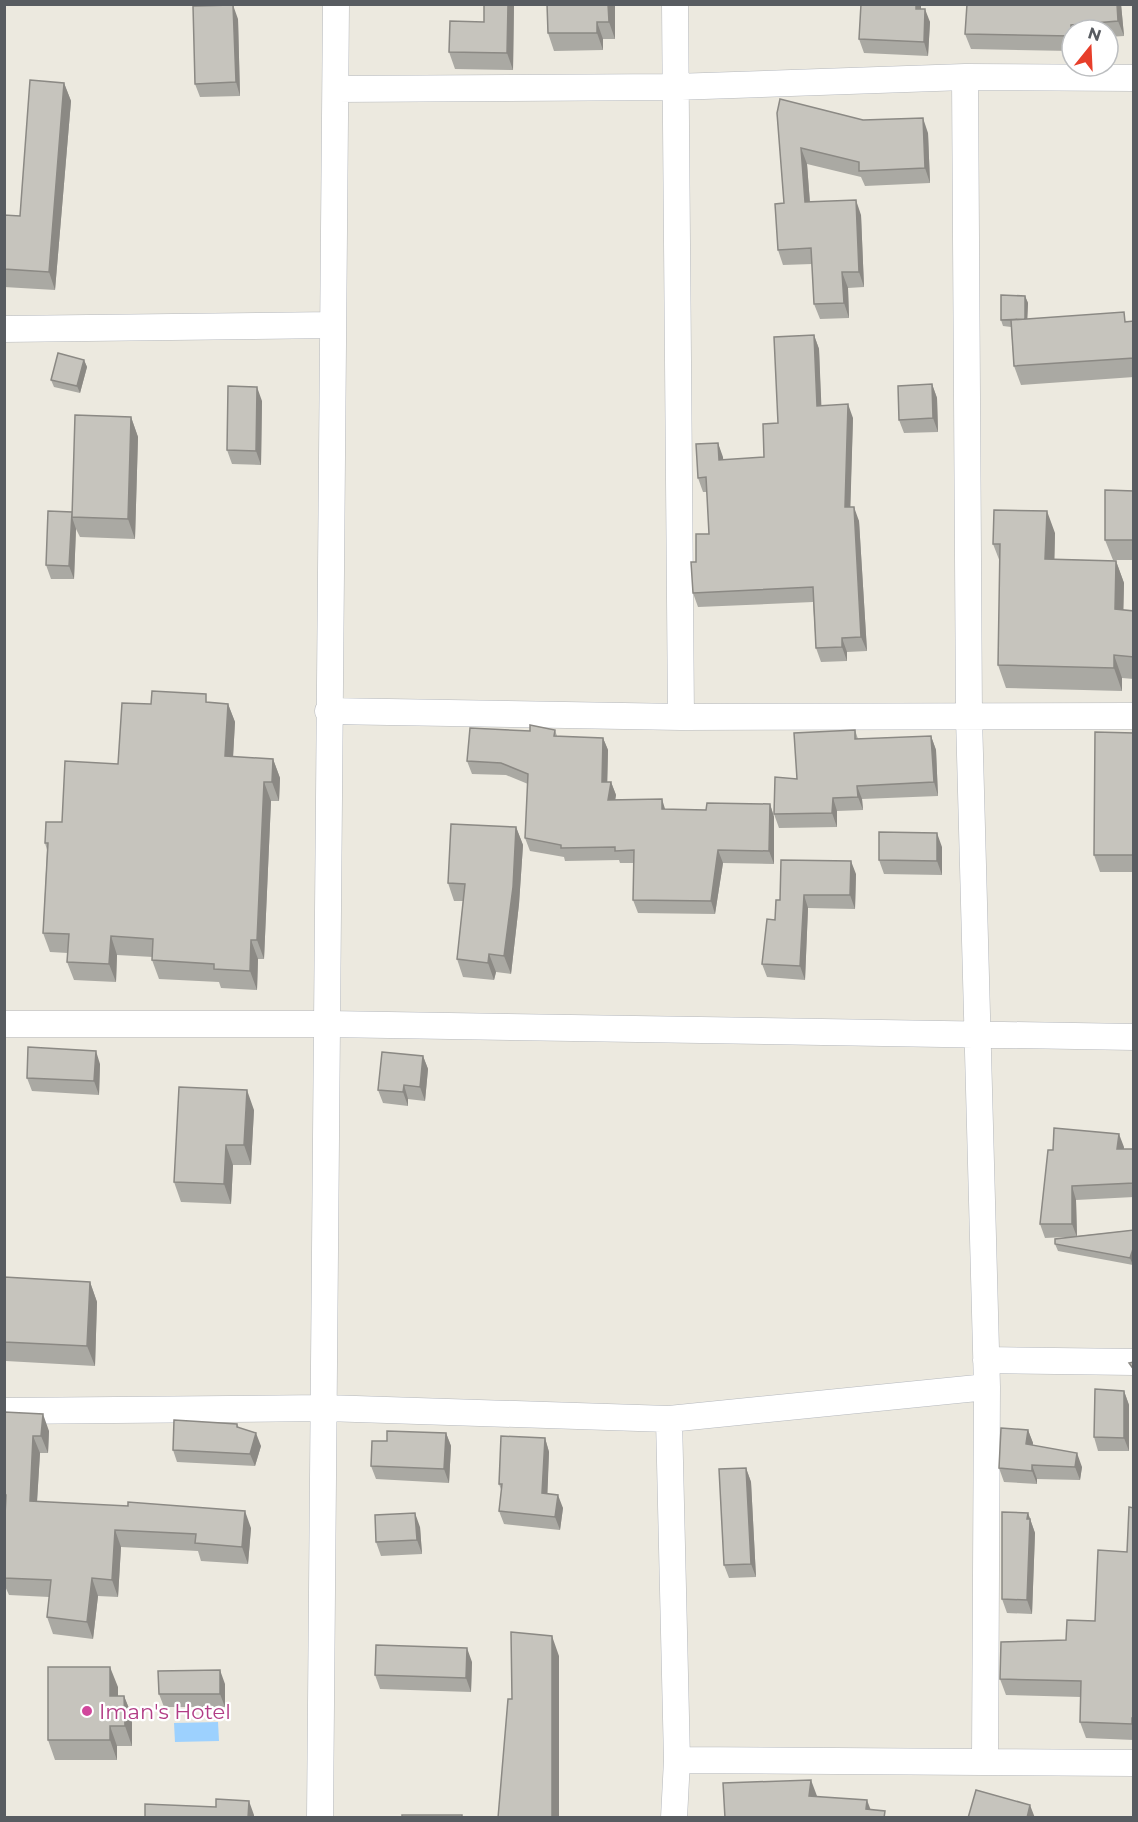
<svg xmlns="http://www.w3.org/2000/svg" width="1138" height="1822" font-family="Montserrat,sans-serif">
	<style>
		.water { fill: #9dd1fe }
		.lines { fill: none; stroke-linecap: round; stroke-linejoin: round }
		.minor-casing { stroke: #b5b8bd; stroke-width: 27 }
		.minor { stroke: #fff; stroke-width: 26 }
		.wall { fill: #aaa9a3 }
		.shaded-wall { fill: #8b8984 }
		.building { fill: #c6c4bd; stroke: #8b8984; stroke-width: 1.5 }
		.hotel-dot { fill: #d1479c; stroke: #fff; stroke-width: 2 }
		.labels { text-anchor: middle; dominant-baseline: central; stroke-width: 4.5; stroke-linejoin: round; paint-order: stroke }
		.hotel-label { font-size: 21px; fill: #b23c85; stroke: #fff; text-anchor: start }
	</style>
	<rect width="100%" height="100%" fill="#ece9df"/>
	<!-- water -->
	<path class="water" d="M218 1722 219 1741 175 1742 174 1723Z"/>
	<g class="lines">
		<!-- minor casing -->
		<g class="minor-casing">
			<path id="minor" d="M675 4 681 717
				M965 77 969 717 987 1387 985 1760
				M336 89 674 87 965 77 1134 78
				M4 329 333 325
				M328 711 681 717 1134 716
				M4 1024H328L1134 1037
				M986 1360 1134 1362
				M4 1411 325 1408 669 1419 987 1387
				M669 1419 677 1760 674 1818
				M677 1760 1134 1763
				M320 1818 336 4"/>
		</g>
		<!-- minor -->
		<use href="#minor" class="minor"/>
	</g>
	<!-- wall -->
	<path class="wall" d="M514 4 513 70 455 69 449 52 484 22Z
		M547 4H615V39H603V50L554 51 548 33Z
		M861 4H921V9L930 22 928 56 864 53 859 39Z
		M1121 4 1124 36 1108 37V30H1072V51L971 49 965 34Z
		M238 19 240 96 200 97 195 84Z
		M64 83 71 101 55 290 4 287V215L20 216Z
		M777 113 863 120 928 133 930 183 865 186 861 177 807 164 810 202 861 215 864 287 848 288 849 318 820 319 814 304 812 264 783 265 778 250 784 203Z
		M1025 296 1028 303 1027 319 1134 321V377L1021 385 1014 366 1011 327 1003 326 1001 320Z
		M814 335 819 349 821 405 853 418 850 507 859 521 867 651 847 652V661L821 662 816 648 813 602 698 607 693 593 696 562 709 534 707 492H703L698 478 718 443 723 460 764 457Z
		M84 360 87 367 80 393 54 387 51 380Z
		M932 384 937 398 938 432 904 433 899 420Z
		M262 401 261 465 232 464 227 450Z
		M131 417 138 437 135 539 80 537 76 529 74 579H51L46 565 72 514Z
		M1134 491V560H1113L1105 540Z
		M1055 533 1054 559 1116 561 1124 583 1123 610 1134 611V679L1122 678V691L1006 688 998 665 1000 562 993 544Z
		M209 702 228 704 235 722 233 757 273 759 280 778 279 801H271L264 959H258L257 990 221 988 219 982 159 979 152 960 153 957 117 955 116 982 74 980 67 962 68 953 50 952 43 933 47 850 45 843 62 822 118 764 151 704Z
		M555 730 557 736 603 738 608 750 607 782H611L616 795 615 800 666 809 706 810 770 804 774 817V864L723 863 715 914 638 913 633 900 634 863H620L619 860 565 861 564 857 530 851 525 838 528 784 506 775 472 774 467 761 530 731Z
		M855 730 858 739 931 736 936 750 938 796 862 799 863 810 837 811V827L779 828 774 814 797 779Z
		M1134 733V872H1100L1094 855Z
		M516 827 523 845 519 904 511 974 496 972 494 980 463 977 457 959 463 901H454L448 883Z
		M942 847V875L884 874 879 860Z
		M856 874 855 909 808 908 805 980 767 977 762 964 780 900Z
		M423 1056 428 1069 425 1101 408 1099V1106L383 1103 378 1090Z
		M100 1064 99 1095 32 1091 27 1078Z
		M254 1110 251 1165H233L231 1204 181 1202 174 1182Z
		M1124 1147 1123 1149H1134V1197L1076 1200 1077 1236 1134 1230V1262L1133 1265 1058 1251 1055 1244 1066 1237 1045 1238 1040 1224 1048 1150Z
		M4 1277 90 1282 97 1302 95 1366 6 1361 4 1358Z
		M1124 1391 1129 1405V1451H1098L1094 1437Z
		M4 1412 49 1431 48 1453H40L37 1501 251 1528 248 1564 201 1561 198 1551 121 1547 118 1597 98 1596 93 1639 53 1634 47 1617 49 1597 9 1595 4 1584V1536L6 1512 4 1511Z
		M237 1424 239 1428 261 1446 255 1466 177 1462 173 1450Z
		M1028 1430 1033 1443 1032 1446 1082 1467 1080 1480 1037 1479V1484L1004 1482 999 1468Z
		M446 1433 451 1446 449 1483 376 1479 371 1466 387 1441Z
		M545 1438 549 1452 547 1494 563 1508 560 1530 504 1524 499 1511 502 1492 499 1484Z
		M746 1468 751 1482 756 1577 729 1578 724 1565Z
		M1134 1508V1740L1086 1738 1080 1722 1081 1697 1006 1695 1000 1679 1066 1640 1095 1621 1127 1552Z
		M1028 1513 1035 1533 1032 1614 1007 1613 1002 1599Z
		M420 1527 422 1554 381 1556 376 1542Z
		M472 1662 471 1692 380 1689 375 1675Z
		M225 1684V1707H164L159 1694Z
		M118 1687V1696H124L132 1716V1746H117V1760H55L48 1740Z"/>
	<!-- shaded-wall -->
	<path class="shaded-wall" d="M508 4H514L513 70 507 53Z
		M608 4H615V39L609 22Z
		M916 4H921V22L916 9Z
		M1117 4H1121L1124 36 1118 21Z
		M233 5 238 19 240 96 236 82Z
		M925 9 930 22 928 56 924 42Z
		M597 22 603 39V50L597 33Z
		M1071 25 1073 30 1072 40 1071 36Z
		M64 83 71 101 55 290 49 272Z
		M923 118 928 133 930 183 925 168Z
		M801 148 807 164 811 218 805 202Z
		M856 200 861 215 864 287 859 272Z
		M842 272 848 288 849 318 844 303Z
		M1025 296 1028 303 1027 327 1025 320Z
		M814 335 819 349 822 420 817 406Z
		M84 360 87 367 80 393 77 386Z
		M932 384 937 398 938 432 933 418Z
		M257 387 262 401 261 465 256 451Z
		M848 404 853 418 850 521 845 507Z
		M131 417 138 437 135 539 128 519Z
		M718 443 723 457 724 474 719 460Z
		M854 507 859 521 867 651 861 637Z
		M1047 511 1055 533 1054 582 1045 559Z
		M72 512V517L76 529 74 579 69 566Z
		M1116 561 1124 583 1123 631 1115 609Z
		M842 638 847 652V661L842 647Z
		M1114 655 1122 678V691L1114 668Z
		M228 704 235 722 232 775 225 756Z
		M931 736 936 750 938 796 934 782Z
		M603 738 608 750 607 795 602 782Z
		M273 759 280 778 279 801 272 782Z
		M264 782 271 801 264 959 257 940Z
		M611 782 616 795 613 813 608 800Z
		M857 786 862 799 863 810 858 797Z
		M833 798 837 811V827L832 813Z
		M662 799 666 812 662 809Z
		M770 804 774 817V864L769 851Z
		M516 827 523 845 519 904 511 974 504 956Z
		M937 833 942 847V875L937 861Z
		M718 850 723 863 715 914 711 901Z
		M851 861 856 874 855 909 850 895Z
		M804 895 808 908 805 980 800 966Z
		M111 936 117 955 116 982 109 964Z
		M251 940 258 959 257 990 250 971Z
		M489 954 496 972 494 980 488 963Z
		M96 1051 100 1064 99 1095 94 1081Z
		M423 1056 428 1069 425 1101 420 1087Z
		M404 1085 408 1099V1106L403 1092Z
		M247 1090 254 1110 251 1165 244 1145Z
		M1119 1134 1124 1147 1122 1163 1117 1149Z
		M226 1145 233 1165 231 1204 224 1184Z
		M1072 1186 1076 1200 1077 1237 1072 1224Z
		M1134 1246V1262L1133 1265 1130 1258Z
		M90 1282 97 1302 95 1366 87 1346Z
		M1124 1391 1129 1405V1451L1124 1438Z
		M43 1414 49 1431 48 1453 41 1436Z
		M1028 1430 1033 1443 1031 1458 1026 1444Z
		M256 1433 261 1446 255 1466 250 1454Z
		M446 1433 451 1446 449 1483 444 1469Z
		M33 1436 40 1453 36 1518 30 1501Z
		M545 1438 549 1452 547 1506 542 1493Z
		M1077 1453 1082 1467 1080 1480 1075 1467Z
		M1032 1465 1037 1479V1484L1032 1471Z
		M746 1468 751 1482 756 1577 751 1564Z
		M558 1495 563 1508 560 1530 555 1517Z
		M245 1511 251 1528 248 1564 242 1547Z
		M415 1513 420 1527 422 1554 417 1540Z
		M1028 1513 1035 1533 1032 1614 1027 1600Z
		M115 1530 121 1547 118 1597 112 1580Z
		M92 1578 98 1596 93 1639 87 1622Z
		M552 1636 559 1656V1818H552Z
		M467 1648 472 1662 471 1692 466 1678Z
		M110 1667 118 1687V1716L110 1696Z
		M220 1670 225 1684V1707L220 1694Z
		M124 1696 132 1716V1746L125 1726Z
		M110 1726 117 1746V1760L110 1740Z
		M811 1780 817 1796H809Z
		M867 1800 873 1816 866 1809Z
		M249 1801 254 1815V1818H248Z
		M1030 1805 1035 1818H1027Z"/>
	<!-- building -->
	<path class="building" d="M484 4H508L507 53 449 52 450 21 484 22Z
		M547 4H608L609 22H597V33H548Z
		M861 4H916V9H925L924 42 859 39Z
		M967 4H1117L1118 21 1071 25V36L965 34Z
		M233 5 236 82 195 84 193 6Z
		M30 80 64 83 49 272 4 269V215L20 216Z
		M780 99 863 120 923 118 925 168 859 171V162L801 148 805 202 856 200 859 272H842L844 303 814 304 811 248 778 250 775 204 784 203 777 113Z
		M1001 295 1025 296V319L1001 320Z
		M1124 312 1125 322 1134 321V358L1014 366 1011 320Z
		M814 335 817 406 848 404 845 507H854L861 637 842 638V647L816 648 813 587 693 593 691 562H696V534H709L706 477 698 478 696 444 718 443 719 460 764 457 763 424 778 423 774 337Z
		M58 353 84 360 77 386 51 380Z
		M932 384 933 418 899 420 898 386Z
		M228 386 257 387 256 451 227 450Z
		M75 415 131 417 128 519 72 517Z
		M1105 490 1134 491V540H1105Z
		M994 510 1047 511 1045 559 1116 561 1115 609 1134 611V657L1114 655V668L998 665 1000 544H993Z
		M48 511 72 512 69 566 46 565Z
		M152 691 206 694V702L228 704 225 756 273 759 272 782H264L257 940H251L250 971 214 969V964L152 960 153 939 111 936 109 964 67 962 69 934 43 933 48 843H45L46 822H62L65 761 118 764 122 703 151 704Z
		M530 725 555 730 554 736 603 738 602 782H611L608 800 662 799V809L706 810 707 803 770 804 769 851 718 850 711 901 633 900 634 850 615 851V847L561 848V845L525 838 528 774 501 763 467 761 470 728 530 731Z
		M855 730V739L931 736 934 782 857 786 858 797 833 798 832 813 774 814 775 777 797 779 794 733Z
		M1095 732 1134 733V855H1094Z
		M451 824 516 827 513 887 504 956 489 954 488 963 457 959 465 884 448 883Z
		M879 832 937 833V861L879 860Z
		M781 860 851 861 850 895H804L800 966 762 964 767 919 775 920 776 900H780Z
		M28 1047 96 1051 94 1081 27 1078Z
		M382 1052 423 1056 420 1087 404 1085 403 1092 378 1090Z
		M179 1087 247 1090 244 1145H226L224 1184 174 1182Z
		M1054 1128 1119 1134 1117 1149H1134V1183L1072 1186V1224H1040L1048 1150H1053Z
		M1134 1230V1246L1130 1258 1055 1244V1239Z
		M4 1277 90 1282 87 1346 4 1342Z
		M1134 1362V1370L1129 1363Z
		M1095 1389 1124 1391V1438L1094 1437Z
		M4 1412 43 1414 41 1436H33L30 1501 128 1506V1502L245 1511 242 1547 195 1543 196 1534 115 1530 112 1580 92 1578 87 1622 47 1617 51 1580 4 1578V1536L6 1495H4Z
		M174 1420 237 1424V1427L256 1433 250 1454 173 1450Z
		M1001 1428 1028 1430 1026 1444 1077 1453 1075 1467 1032 1465V1471L999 1468Z
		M387 1431 446 1433 444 1469 371 1466 372 1441H387Z
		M501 1436 545 1438 542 1493 558 1495 555 1517 499 1511 502 1484H499Z
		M746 1468 751 1564 724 1565 719 1469Z
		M1129 1507 1134 1508V1718H1132V1724L1080 1722 1081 1681 1000 1679 1001 1642 1066 1640 1067 1620 1095 1621 1098 1550 1127 1552Z
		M1002 1512 1028 1513 1027 1519H1030L1027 1600 1002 1599Z
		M415 1513 417 1540 376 1542 375 1515Z
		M511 1632 552 1636V1818H498L508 1699H512Z
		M376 1645 467 1648 466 1678 375 1675Z
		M48 1667H110V1696H124L125 1726H110V1740H48Z
		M220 1670V1694H159L158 1671Z
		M811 1780 809 1796 867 1800 866 1809 885 1811 884 1818H725L723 1783Z
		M976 1790 1030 1805 1027 1818H968Z
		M216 1799 249 1801 248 1818H145V1804L216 1807Z
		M402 1815H462V1818H402Z"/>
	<!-- markers -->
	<circle class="hotel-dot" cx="87" cy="1711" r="6"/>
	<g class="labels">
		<!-- hotel labels -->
		<g class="hotel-label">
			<text x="99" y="1711">Iman's Hotel</text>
		</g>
	</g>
	<!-- border -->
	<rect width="1138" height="1822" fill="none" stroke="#585c61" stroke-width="12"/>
	<!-- north arrow -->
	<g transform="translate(1090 48) rotate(18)"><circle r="28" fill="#ffffff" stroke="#bcbec0" stroke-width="1.5"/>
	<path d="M0-4.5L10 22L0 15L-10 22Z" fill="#e73e2a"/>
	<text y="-9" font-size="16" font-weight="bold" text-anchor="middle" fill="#585c61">N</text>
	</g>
</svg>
